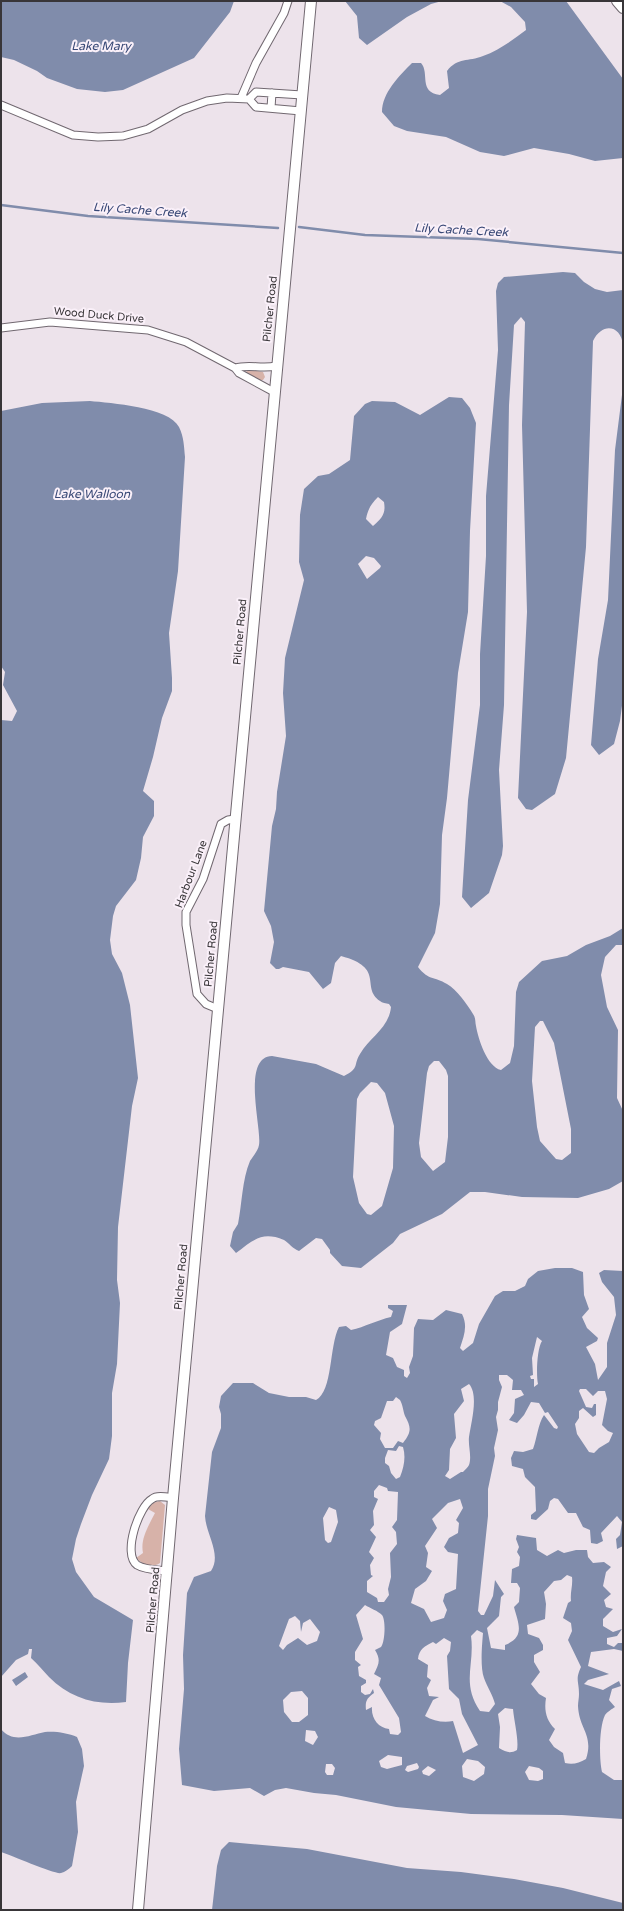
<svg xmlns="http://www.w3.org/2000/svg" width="624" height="1911" font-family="'Varela Round',sans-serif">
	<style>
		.green { fill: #d7b2a9 }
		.water { fill: #808cab; fill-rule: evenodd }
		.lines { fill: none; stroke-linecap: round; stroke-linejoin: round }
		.stream { stroke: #808cab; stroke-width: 2.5 }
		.street-casing { stroke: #716870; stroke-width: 9 }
		.secondary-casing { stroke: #716870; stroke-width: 12 }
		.street { stroke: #fff; stroke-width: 7 }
		.secondary { stroke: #fff; stroke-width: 10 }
		.labels { text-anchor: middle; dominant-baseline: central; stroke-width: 4; stroke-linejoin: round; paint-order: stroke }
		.street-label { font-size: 11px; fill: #383538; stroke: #faf0f9 }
		.water-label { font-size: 12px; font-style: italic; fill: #384876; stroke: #faf0f9 }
	</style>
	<rect width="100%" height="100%" fill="#ede3eb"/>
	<!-- green -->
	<path class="green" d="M248 370 263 372 265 377 263 380C258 381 249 376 246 372Z
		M160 1501 165 1505 160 1563C151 1569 143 1564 136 1558L143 1553C140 1539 149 1525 155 1513L148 1509 153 1503Z"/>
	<!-- water -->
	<path class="water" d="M1 1H234L230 12 194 58 123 90 105 92 77 89 47 78 37 71 14 60 1 57Z
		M345 1H442L431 4 407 17 367 45 359 38 357 16Z
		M500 1H566L623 79V158L595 161 569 154 534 148 504 156 480 152 446 137 407 131 394 126 382 112C382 93 399 76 412 63H421C430 73 418 92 440 95L449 88 447 71C458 57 468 62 483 56 499 50 513 40 526 30L525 22 511 7Z
		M563 272 575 273 584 282 595 289 607 292 623 290V345C621 325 602 322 593 341L586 547 566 758 555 794 532 810 526 809 518 798 527 612 522 425 525 322 521 317 514 325 509 405 504 705 499 770 503 846 502 855 489 893 471 908 462 897 468 800 480 705V654L486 556V496L498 350 496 291 498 283 504 277Z
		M623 387V698L620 721 614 744 599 755 591 745 598 659 608 600 615 450Z
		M449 397 462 398 470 408 476 423 470 531 468 612 458 673 447 798 442 835 440 904 435 933 418 967C429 981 434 976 447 984 457 990 467 1004 473 1014 476 1018 475 1022 476 1026 478 1038 487 1067 501 1070L510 1063 514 1046 516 992 519 982 542 961 567 956 586 945 610 936 623 928V945H616L605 957 601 975 607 1007 618 1030 617 1098 623 1111V1181L609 1189 578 1198 522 1197 485 1192H470L442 1214 400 1234 393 1243 361 1268 342 1266 330 1253V1250L322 1239 316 1238 299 1251C293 1249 289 1243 284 1240 262 1231 253 1240 236 1253L230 1246 233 1232 238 1224C242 1204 242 1180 250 1161 253 1156 258 1151 259 1145 262 1129 241 1057 272 1056L316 1064 344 1076C360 1068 353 1065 360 1054 370 1037 389 1028 391 1007L389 1004C386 1003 382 1003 380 1001 360 987 386 968 341 956L335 963 331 983 323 989 309 972 283 967 279 969H276L270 963 274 942 271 926 264 911 272 826 276 809 277 792 286 736 283 693 285 658 304 580 299 562 300 515 304 489 318 476 329 474 350 460 354 416 365 404 372 401 395 402 420 415ZM378 497 384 502C386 514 382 518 373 526L366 519C368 509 371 504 378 497ZM366 556 374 558 381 566 380 568 367 579 358 564ZM540 1021H543L554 1043 571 1129V1153L562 1160 556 1159 540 1141 537 1127 532 1081 535 1027ZM434 1061H439L446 1070 448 1076V1137L445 1162 433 1171 421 1157 419 1143 427 1073 429 1066ZM371 1082 377 1083 385 1093 394 1126 393 1168 382 1206 371 1215 367 1214 359 1203 353 1177 357 1099 360 1093Z
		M90 401C110 403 169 407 179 427 184 437 184 447 185 457L178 571 169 633 172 678V691L162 718 153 757 143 791 154 801V816L143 837 141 858 136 880 116 906 113 916 110 940 112 954 122 973 130 1005 138 1078 132 1106 118 1227 117 1280 120 1303 117 1364 112 1393V1436L109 1459 92 1495 81 1524 76 1539 72 1559 76 1572 94 1597 133 1620 128 1663 126 1702C96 1706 70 1698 49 1677 43 1671 38 1664 31 1658L32 1649H29L28 1654 16 1660 1 1677V720L12 721 17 711 3 685 5 672 1 666V411L42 403Z
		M555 1268H572L583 1272 584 1295 589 1309 582 1317 587 1328 598 1338 597 1341 586 1347 595 1364 598 1380 607 1367V1343L616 1315 614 1297 602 1282 599 1273 604 1270 623 1271V1546L617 1549 616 1539 620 1535 622 1522 617 1516 601 1533 603 1541 597 1544 591 1543 590 1530 583 1527 576 1513H568L558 1499 554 1498 550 1501 548 1509 536 1520 531 1519V1515L536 1511 535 1487 525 1477 523 1469 512 1466 511 1458 514 1451 523 1452 533 1449C537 1438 538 1424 544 1415L554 1428 557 1429 558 1427 548 1412 545 1413 539 1403 531 1402 524 1415 517 1423 509 1420 514 1413 515 1399 524 1395 521 1390H512L513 1380 507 1375H499V1380L502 1387 498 1402V1410L496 1417 498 1430 494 1448 495 1456 488 1489V1516L478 1611 481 1615H484L493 1596 495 1580 504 1594 501 1597 499 1616 487 1628 491 1648 505 1650V1645C526 1637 518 1623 514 1607L519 1602 520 1588 517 1583H511L512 1569 519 1566 520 1557 517 1552 519 1547 516 1539 517 1535 536 1538 537 1550 547 1556 558 1550 564 1553 576 1550H587L588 1557 593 1563 604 1562 611 1567 606 1572 603 1586 611 1594 604 1600 606 1607 613 1609 603 1619V1626L613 1632 622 1629 617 1636 607 1638V1644L614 1647 618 1643H623V1651L614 1649 591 1652 588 1666 609 1674 588 1680 584 1684 603 1690 619 1681 621 1686 612 1689 609 1700 615 1707C612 1709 607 1712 605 1715 599 1727 599 1759 602 1772L614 1780H623V1819L562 1815 471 1814 396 1807 336 1795 314 1793 286 1788 275 1790 264 1796 250 1788 214 1791 182 1785 179 1749 184 1689 183 1655 187 1593 194 1577 211 1571C222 1554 206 1535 205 1516L212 1452 221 1428V1414L219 1407 221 1396 233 1383H253L269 1393 289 1397H306L316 1400C333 1391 329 1346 339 1327L346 1326 351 1330C365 1327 377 1320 391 1317L393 1311 388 1308V1305H407L402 1324 390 1332 386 1355 393 1358 397 1367 404 1370V1376L407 1378 410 1373 409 1367 413 1356 414 1328 418 1319 433 1320 446 1310 462 1314C468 1326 464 1336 460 1348L463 1351 473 1343 479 1324 495 1296 503 1291H515L525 1286 528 1279 538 1271ZM537 1337 542 1341C537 1348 536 1375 538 1384L534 1387V1379H531L530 1376 533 1375 532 1358ZM469 1384C479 1395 471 1423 469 1437 468 1446 472 1456 469 1465 468 1467 465 1470 463 1472H461L450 1479 445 1476 449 1470 450 1449 456 1438 454 1414 464 1401 461 1389ZM580 1389H586L593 1396 598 1391H605L607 1399 602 1425 608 1431 613 1433 609 1442 599 1448 594 1453 589 1452 577 1434 575 1424 579 1418V1411L583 1408 593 1417 596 1415V1404H594L592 1408 586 1407 579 1391ZM396 1397 400 1400C403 1405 403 1411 405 1416 411 1427 412 1432 403 1443L398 1441 393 1448H385L380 1439 381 1433 374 1425 375 1421 381 1418 387 1401H393ZM399 1446 403 1447C406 1457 404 1467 400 1477L396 1479 391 1473 389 1466 385 1463V1458L388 1450 396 1451ZM379 1485 387 1488 388 1491 398 1492 397 1520 392 1527 396 1532 397 1544 390 1553 391 1577 388 1589 389 1595 384 1602H378L377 1598 367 1592V1581L373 1576 371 1575 370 1565 374 1558 369 1552 376 1537 370 1530 374 1525 373 1511 378 1499 374 1497V1491ZM460 1499 463 1508 456 1520 459 1523 458 1533 449 1538 444 1547 448 1552 458 1554 456 1589 445 1594 443 1601 447 1610 444 1618 431 1622 424 1609 411 1603 415 1589 426 1581 432 1571 426 1567 428 1553 425 1546 437 1528 432 1519 448 1503ZM329 1507 336 1510 338 1522 331 1542 328 1543 325 1540 323 1518ZM567 1575 572 1577C573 1586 570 1592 571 1601L568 1603 563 1618 571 1623 572 1631 568 1640 581 1667C575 1680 579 1681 579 1694 579 1698 578 1702 578 1706 579 1729 594 1735 586 1759 579 1763 573 1765 565 1763L563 1753 554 1747 549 1740 555 1729C546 1720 544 1710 546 1698L539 1694 531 1684 540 1672 534 1662V1655L543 1650V1645L539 1638 528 1634 527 1625 545 1619 546 1604 544 1592 554 1581 561 1580ZM365 1605C370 1608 378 1611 382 1615 386 1620 385 1642 381 1647 379 1648 377 1649 375 1650 381 1660 379 1664 374 1674L381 1678 379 1685 399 1718 401 1732 398 1735 390 1734 389 1729C378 1728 371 1718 372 1707L366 1710C365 1701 367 1698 374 1693L373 1689 370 1694 365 1695 361 1692V1686L366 1683V1680L359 1676 358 1667 361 1665 355 1660V1652L363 1639 356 1615ZM295 1616 300 1621 301 1632 303 1623 310 1619 320 1632 317 1641 307 1645 298 1638 287 1645 283 1650 279 1646 289 1619ZM477 1630 483 1633C482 1645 480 1667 484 1678 487 1687 493 1695 495 1704L489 1712 480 1711C461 1683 475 1665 471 1636ZM444 1638 451 1642 450 1651 447 1656 449 1689 459 1699 462 1714 478 1745 463 1753 453 1721C444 1723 433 1721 425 1716L433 1700 439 1697 429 1696 427 1688 431 1680 427 1677 428 1665 418 1659C419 1649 425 1646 433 1642L436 1644ZM302 1691 308 1698V1715L299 1722H292L284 1712 283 1700 291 1692ZM505 1708 513 1709C514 1721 519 1740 517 1750 510 1754 506 1752 499 1748L500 1727 498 1714ZM306 1730 315 1731 318 1737 313 1745 305 1741ZM388 1755 402 1757V1765L387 1769 381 1767 379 1761ZM467 1759 478 1761 485 1767 484 1774 474 1781 463 1777 462 1766ZM417 1763 419 1767 418 1769 408 1772 405 1770 407 1766ZM326 1764H332L335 1768 333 1775H327L325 1772ZM428 1766 436 1770 429 1776 423 1774 422 1771ZM529 1766 539 1768 543 1771V1779L538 1781 529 1780 525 1772Z
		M25 1672 28 1677 16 1686 12 1680Z
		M1 1729C13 1744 30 1735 45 1732 55 1731 68 1733 77 1737L82 1749 84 1766 76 1802 78 1832 72 1866C69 1869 65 1872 61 1873 56 1875 11 1855 1 1852Z
		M229 1842 307 1849 407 1868 461 1872 514 1879 563 1888 623 1903V1910H212L217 1866 221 1850Z"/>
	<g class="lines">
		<!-- stream -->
		<path class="stream" d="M1 205 88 216 278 228
			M299 227 365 235 478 239 623 253"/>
		<!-- street casing -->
		<g class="street-casing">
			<path id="street" d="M241 98 256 63 284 13 288 1
				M249 99 256 92 302 95
				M1 105 73 135 98 137 123 136 148 129 182 110 207 101 227 98 249 99 256 107 301 111
				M271 108 272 93
				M1 328 50 322 148 330 186 342 235 368 239 373 274 392
				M235 368C249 364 261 369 276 366
				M218 1009 206 1004 197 994 186 925V912L203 879 221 824 228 820 235 819
				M168 1571C159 1570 145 1570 137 1565 122 1554 139 1506 152 1499 157 1495 166 1497 173 1498"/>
		</g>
		<!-- secondary casing -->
		<g class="secondary-casing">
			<path id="secondary" d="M617 1 623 8
				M138 1910 173 1498 311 1"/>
		</g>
		<!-- street -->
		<use href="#street" class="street"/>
		<!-- secondary -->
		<use href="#secondary" class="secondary"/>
	</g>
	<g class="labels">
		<!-- street labels -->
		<g class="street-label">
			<text transform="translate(270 309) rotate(-84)">Pilcher Road</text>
			<text transform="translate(99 315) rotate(5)">Wood Duck Drive</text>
			<text transform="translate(240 632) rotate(-85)">Pilcher Road</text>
			<text transform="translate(191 874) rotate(-69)">Harbour Lane</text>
			<text transform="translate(211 954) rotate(-85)">Pilcher Road</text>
			<text transform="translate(181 1277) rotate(-85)">Pilcher Road</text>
			<text transform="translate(153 1600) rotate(-85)">Pilcher Road</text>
		</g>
		<!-- water labels -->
		<g class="water-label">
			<text x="101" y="46">Lake Mary</text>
			<text transform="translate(140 210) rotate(4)">Lily Cache Creek</text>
			<text transform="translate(461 230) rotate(3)">Lily Cache Creek</text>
			<text x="92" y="494">Lake Walloon</text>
		</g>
	</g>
	<!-- border -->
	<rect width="624" height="1911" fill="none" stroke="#383538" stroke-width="4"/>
</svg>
